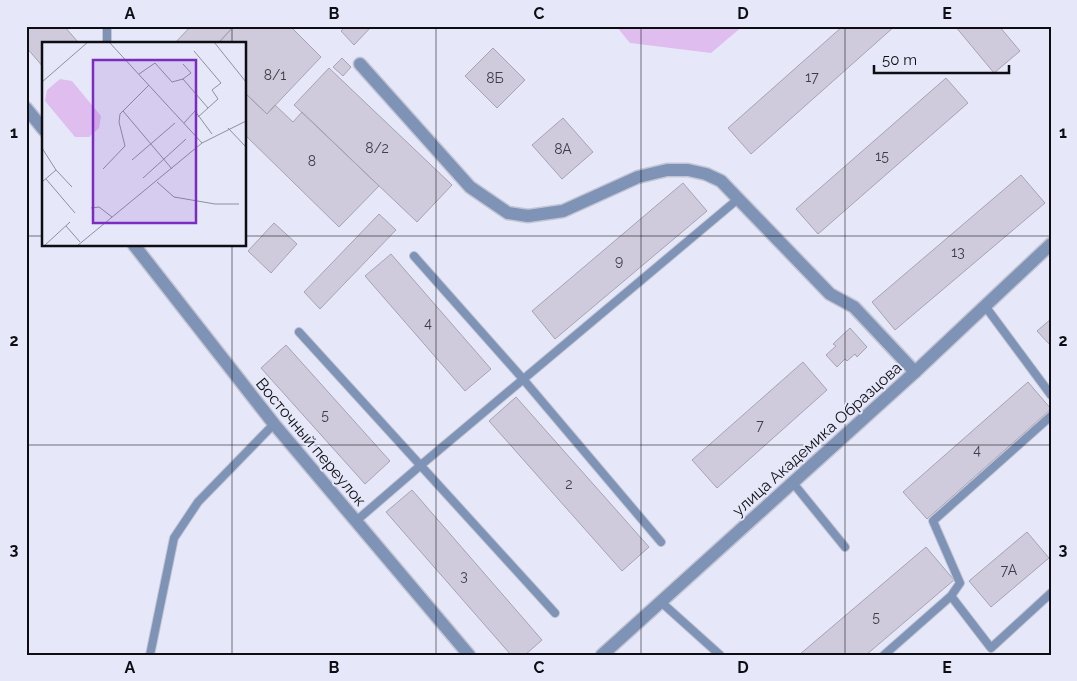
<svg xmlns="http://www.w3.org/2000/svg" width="1077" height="681" font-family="Raleway,sans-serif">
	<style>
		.green { fill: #e0bdef }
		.building { fill: #cfcbdc; stroke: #a6a2b2 }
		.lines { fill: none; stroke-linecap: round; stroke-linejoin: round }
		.service-casing { stroke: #c3c5d4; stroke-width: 10 }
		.minor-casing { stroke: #c3c5d4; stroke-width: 15 }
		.tertiary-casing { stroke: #c3c5d4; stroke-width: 15 }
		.service { stroke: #7e93b5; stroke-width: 8 }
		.minor { stroke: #7e93b5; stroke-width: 12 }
		.tertiary { stroke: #7e93b5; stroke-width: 12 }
		.grid { fill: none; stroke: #0d0d13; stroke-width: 1; stroke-opacity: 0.55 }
		.labels { text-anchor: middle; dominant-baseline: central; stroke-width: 4; stroke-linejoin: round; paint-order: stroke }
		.number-label { font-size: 14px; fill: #3e3c45 }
		.street-label { font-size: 16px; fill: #0d0d13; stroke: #e6e8f9 }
		.inset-road { fill: none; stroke: #8f909d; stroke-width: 1 }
		.view { fill: #7b2cbf; fill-opacity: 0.15; stroke: #7b2cbf; stroke-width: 2.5 }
		.inset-edge { fill: none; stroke: #0d0d13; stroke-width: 2.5 }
		.neatline { fill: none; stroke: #0d0d13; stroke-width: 2 }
		.grid-label { font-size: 16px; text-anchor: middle; font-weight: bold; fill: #0d0d13 }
	</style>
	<rect width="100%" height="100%" fill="#e6e8f9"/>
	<!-- green -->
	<path class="green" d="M616 26H743L711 53 630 43Z"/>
	<!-- building -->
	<path class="building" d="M26 26H64L78 42 76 44H44V68L26 47Z
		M191 26H234L217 44H174Z
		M234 26H290L321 57 267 114 245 93V44H218Z
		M346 26H372L354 45 341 31Z
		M843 26H895L751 154 728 128Z
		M955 26H999L1020 51 994 73Z
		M493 48 525 80 497 108 465 76Z
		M342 58 351 67 343 76 333 67Z
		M329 68 452 185 417 222 294 105Z
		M946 78 968 103 818 234 796 209Z
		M245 93 267 114 275 105 293 122 302 112 379 186 339 227 245 135Z
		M563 118 593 152 562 179 532 145Z
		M1021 175 1045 203 895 330 872 302Z
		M683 183 707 211 555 339 532 311Z
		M379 214 396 230 320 309 304 292Z
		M274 223 297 244 271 273 248 251Z
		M391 254 491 369 465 391 365 276Z
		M1051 319V346L1037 331Z
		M850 328 867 347 857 357 855 354 847 361 845 359 837 367 826 355 836 346 833 344Z
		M286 345 390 461 365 484 261 368Z
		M803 362 827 390 717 488 692 460Z
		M1028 382 1051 409 927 519 903 492Z
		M516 397 649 547 622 571 489 421Z
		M412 490 542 640 525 655H511L386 512Z
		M1027 532 1049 558 991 607 969 581Z
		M926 547 954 580 866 655H799Z"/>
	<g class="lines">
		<!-- service casing -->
		<g class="service-casing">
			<path id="service" d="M107 26V44
				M414 256 523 379 661 542
				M985 306 1051 395
				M299 332 555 613
				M793 483 845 547
				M356 521 421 465 738 199
				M951 596 960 583 933 521 1051 416
				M661 602 720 655
				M150 655 174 538 198 502 274 424
				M884 655 951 596 991 648 1051 593"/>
		</g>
		<!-- minor casing -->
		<g class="minor-casing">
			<path id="minor" d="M360 64 470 187 508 213 528 216 563 211 638 177 667 170H688L706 174 721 181 830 294 854 307 915 372"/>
		</g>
		<!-- tertiary casing -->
		<g class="tertiary-casing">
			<path id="tertiary" d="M26 108 44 130
				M134 245 274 424 469 655
				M602 655 915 372 1051 244"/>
		</g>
		<!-- service -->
		<use href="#service" class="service"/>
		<!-- minor -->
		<use href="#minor" class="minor"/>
		<!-- tertiary -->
		<use href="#tertiary" class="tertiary"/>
	</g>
	<!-- grid -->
	<path class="grid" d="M232 26V44M436 26V655M641 26V655M845 26V655M26 236H44M245 236H1051M232 245V655M26 445H1051"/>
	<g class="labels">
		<!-- number labels -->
		<g class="number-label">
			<text x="275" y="75">8/1</text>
			<text x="812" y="77">17</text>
			<text x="495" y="78">8Б</text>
			<text x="377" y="148">8/2</text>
			<text x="563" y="149">8А</text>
			<text x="882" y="156">15</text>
			<text x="312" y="161">8</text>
			<text x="958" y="252">13</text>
			<text x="619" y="261">9</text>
			<text x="428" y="323">4</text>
			<text x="325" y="415">5</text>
			<text x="760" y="425">7</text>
			<text x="977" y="450">4</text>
			<text x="569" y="484">2</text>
			<text x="1009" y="570">7А</text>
			<text x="464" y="576">3</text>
			<text x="876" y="617">5</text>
		</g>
		<!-- street labels -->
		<g class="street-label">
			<text transform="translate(817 439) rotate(-42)">улица Академика Образцова</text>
			<text transform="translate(311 442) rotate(50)">Восточный переулок</text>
		</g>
	</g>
	<!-- overview -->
	<g transform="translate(42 42)">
		<rect width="204" height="204" fill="#e6e8f9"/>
		<path d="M18 37 30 39 59 74 57 86 47 95H33L3 59 5 48Z" fill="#e0bdef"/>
		<path class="inset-road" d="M67 0 160 101M172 0 204 40M152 9 179 41 170 48 176 57 156 75M141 22 149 31 141 37 166 66M97 32 113 21 130 40 141 37M0 40 46 0M81 69 130 127M142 81 153 69 170 92M186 86 204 105M0 106 14 128 0 140M90 118 133 81M61 127 83 104 77 80 78 72 107 43M14 128 30 145M101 136 144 97M4 137 33 171M115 140 132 155 173 162H197M49 166 57 165 70 175M24 184 38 200M2 204 28 180M35 204 160 101 204 79"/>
		<path class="view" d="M51 18H154V181H51Z"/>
		<rect width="204" height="204" class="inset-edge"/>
	</g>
	<!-- border -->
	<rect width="1077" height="681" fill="none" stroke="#e6e8f9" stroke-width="55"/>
	<!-- scale -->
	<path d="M874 65v8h135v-8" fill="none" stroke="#0d0d13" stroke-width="2.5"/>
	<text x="882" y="65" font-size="15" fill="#0d0d13" stroke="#e6e8f9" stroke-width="4" paint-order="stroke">50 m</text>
	<rect x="28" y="28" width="1022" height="626" class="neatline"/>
	<g class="grid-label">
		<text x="130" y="19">A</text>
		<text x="334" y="19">B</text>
		<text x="539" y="19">C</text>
		<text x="743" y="19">D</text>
		<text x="947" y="19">E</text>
		<text x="14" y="138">1</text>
		<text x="1063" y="138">1</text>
		<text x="14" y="346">2</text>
		<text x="1063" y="346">2</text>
		<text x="14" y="555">3</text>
		<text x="1063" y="555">3</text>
		<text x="130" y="673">A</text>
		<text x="334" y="673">B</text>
		<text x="539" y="673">C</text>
		<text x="743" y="673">D</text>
		<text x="947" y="673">E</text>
	</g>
</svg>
